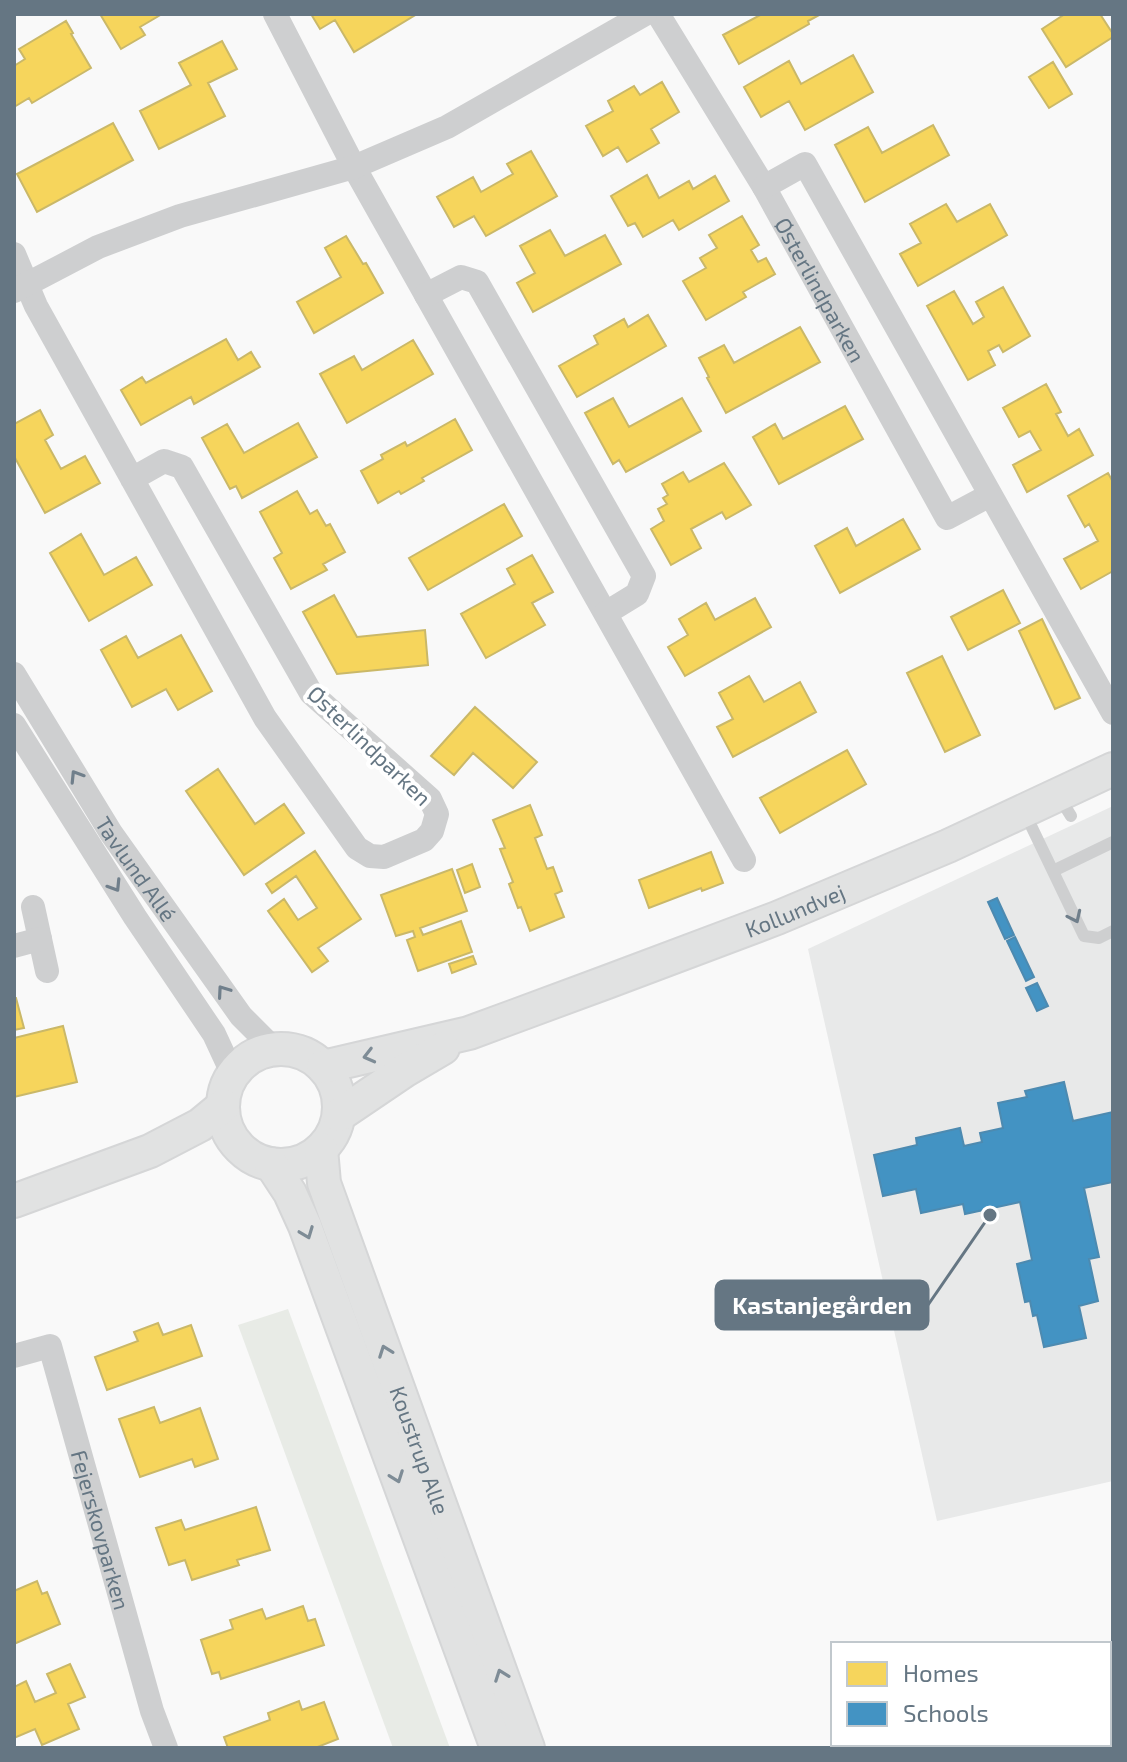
<svg xmlns="http://www.w3.org/2000/svg" width="1127" height="1762" font-family="'Exo 2',sans-serif">
	<style>
		.built { fill: #e8e9e9 }
		.green { fill: #e8ebe6 }
		.homes { fill: #f6d55c; stroke: #cab868; stroke-width: 2 }
		.schools { fill: #4393c3; stroke: #4d8ab0; stroke-width: 2 }
		.lines { fill: none; stroke-linecap: round; stroke-linejoin: round }
		.secondary-casing { stroke: #d5d6d7; stroke-width: 36 }
		.lane { stroke: #cecfd0; stroke-width: 12 }
		.street { stroke: #cecfd0; stroke-width: 24 }
		.secondary { stroke: #e1e2e2; stroke-width: 32 }
		.oneway { stroke: #707f8b }
		.oneway2 { stroke: #7e8c96 }
		.labels { text-anchor: middle; dominant-baseline: central; stroke-width: 8; stroke-linejoin: round; paint-order: stroke }
		.street-label { font-size: 22px; fill: #657683; stroke: #fff }
		.leader { fill: none; stroke: #657683; stroke-width: 3 }
		.callout-dot { fill: #657683; stroke: #fff; stroke-width: 3 }
		.callout { fill: #657683; stroke: #657683; stroke-width: 3 }
		.callout-label { font-size: 24px; text-anchor: middle; font-weight: bold; fill: #fff }
	</style>
	<rect width="100%" height="100%" fill="#f9f9f9"/>
	<!-- built -->
	<path class="built" d="M1113 806V1481L937 1521 808 949Z"/>
	<!-- green -->
	<path class="green" d="M288 1309 450 1748H393L238 1325Z"/>
	<!-- homes -->
	<path class="homes" d="M100 14H162L140 27 145 35 121 49Z
		M311 14H417L354 52 335 20 320 29Z
		M762 14H821L808 21 809 24 739 64 723 35Z
		M1065 14H1100L1113 34V37L1066 67 1042 29Z
		M66 21 73 33 71 34 91 68 32 103 29 98 14 107V66L25 59 19 49Z
		M222 41 237 69 208 83 225 116 159 149 140 111 191 85 179 63Z
		M853 55 873 92 805 130 789 101 761 117 744 87 789 61 801 84Z
		M1053 62 1072 94 1049 108 1029 77Z
		M662 82 679 112 651 129 659 143 627 162 618 147 603 156 586 126 613 111 608 101 634 86 640 95Z
		M113 123 133 160 37 212 17 174Z
		M933 125 949 155 865 202 835 145 868 127 882 153Z
		M531 151 557 196 486 236 474 216 454 227 437 197 473 177 481 192 513 174 507 164Z
		M647 175 659 198 689 181 693 189 715 176 729 201 679 230 673 220 643 237 635 223 628 226 611 196Z
		M946 204 957 222 990 204 1007 235 918 286 900 254 921 243 910 224Z
		M742 216 759 245 751 250 758 262 766 258 775 274 743 292 746 297 706 320 683 281 706 268 700 258 717 248 709 235Z
		M550 230 565 256 605 235 621 264 533 312 517 283 535 273 520 246Z
		M346 236 363 264 366 263 383 293 314 333 297 302 341 277 325 248Z
		M1003 287 1030 336 1003 352 999 345 988 351 995 365 968 380 927 306 954 291 973 324 984 317 976 302Z
		M648 315 666 346 577 397 559 366 598 344 594 336 624 319 628 327Z
		M800 327 820 362 726 413 707 378 709 377 699 358 724 345 734 363Z
		M226 339 238 360 251 352 260 367 194 404 191 397 141 425 121 390 142 377 146 383Z
		M413 340 433 374 347 423 320 374 354 356 362 370Z
		M1046 384 1061 412 1056 414 1068 436 1079 429 1093 455 1027 492 1013 465 1041 450 1030 431 1019 437 1003 408Z
		M613 398 629 427 682 398 701 431 626 472 619 460 613 464 585 413Z
		M845 406 863 439 779 484 753 437 775 424 783 439Z
		M40 410 53 435 45 440 61 469 85 456 100 483 45 513 14 456V424Z
		M455 419 472 450 422 478 424 481 401 494 399 491 378 503 361 471 383 459 381 455 405 442 407 446Z
		M298 423 317 457 242 498 236 486 230 489 202 438 227 424 244 453Z
		M724 463 751 505 726 519 722 512 691 529 701 548 671 565 651 529 664 521 658 509 667 504 663 498 668 495 662 484 683 472 689 482Z
		M1108 473 1113 482V571L1081 589 1064 559 1098 541 1089 524 1085 527 1068 496Z
		M297 491 310 514 317 510 326 526 330 524 345 552 323 564 327 570 291 589 274 558 282 553 260 512Z
		M504 504 522 536 428 590 409 558Z
		M903 519 920 549 840 593 815 546 847 528 856 546Z
		M81 534 104 575 136 557 152 585 89 621 50 553Z
		M532 555 553 592 532 603 545 625 486 658 461 614 515 584 507 569Z
		M1003 590 1020 623 968 650 951 617Z
		M334 595 357 637 425 630 428 665 337 674 303 612Z
		M755 598 771 627 685 676 668 647 688 635 679 619 706 603 715 620Z
		M1042 619 1080 698 1055 709 1019 631Z
		M181 635 212 691 178 710 166 689 132 707 101 650 126 636 138 658Z
		M942 656 980 735 945 752 907 673Z
		M749 676 764 702 800 682 816 712 733 757 717 727 733 719 719 693Z
		M475 707 537 762 513 788 473 753 454 775 431 756Z
		M847 750 866 784 780 833 760 798Z
		M218 769 255 824 284 804 304 833 244 875 186 791Z
		M530 805 542 835 535 838 547 869 553 867 562 891 555 894 564 917 530 931 521 907 518 908 509 884 513 882 500 849 505 848 493 820Z
		M315 851 361 919 318 948 328 961 312 972 268 911 284 899 298 920 317 908 296 876 272 893 266 884Z
		M711 852 723 883 702 891 701 888 649 908 639 880Z
		M472 864 480 887 465 893 457 870Z
		M452 869 467 911 420 928 423 935 461 921 472 952 418 971 407 940 415 937 413 931 396 936 381 895Z
		M473 956 476 964 452 973 449 964Z
		M14 998H16L24 1028 14 1030Z
		M63 1026 77 1082 14 1097V1038Z
		M158 1323 163 1335 191 1325 202 1356 107 1390 95 1357 138 1341 134 1332Z
		M154 1407 160 1423 200 1408 218 1459 195 1467 192 1459 140 1477 119 1419Z
		M256 1507 270 1550 237 1560 239 1565 192 1580 185 1560 169 1565 156 1528 181 1520 185 1530Z
		M37 1581 42 1594 47 1592 60 1624 14 1644V1591Z
		M303 1606 308 1621 315 1619 324 1645 221 1679 219 1672 212 1674 201 1640 233 1629 230 1620 262 1609 266 1619Z
		M70 1664 85 1697 68 1704 79 1729 42 1745 35 1729 14 1738V1687L26 1681 35 1702 56 1693 47 1674Z
		M299 1701 302 1710 324 1702 338 1739 315 1748H228L224 1737 270 1720 268 1713Z"/>
	<!-- schools -->
	<path class="schools" d="M997 898 1014 935 1005 939 988 902Z
		M1015 937 1034 977 1026 981 1007 941Z
		M1037 983 1048 1006 1037 1011 1026 988Z
		M1064 1082 1073 1121 1113 1112V1182L1084 1188 1099 1257 1089 1259 1098 1301 1079 1306 1086 1338 1044 1347 1037 1315 1033 1316 1030 1301 1025 1302 1017 1264 1032 1260 1020 1202 965 1214 963 1204 921 1213 916 1189 883 1196 874 1155 917 1145 916 1138 960 1128 964 1146 982 1142 980 1133 1003 1128 998 1103 1027 1097 1025 1091Z"/>
	<g class="lines">
		<!-- secondary casing -->
		<g class="secondary-casing">
			<g id="secondary">
				<circle cx="281" cy="1107" r="58"/>
				<path id="s4" d="M323 1067 469 1033 607 982 777 918 948 846 1113 769"/>
				<path d="M339 1115 404 1071 443 1048"/>
				<path id="s5" d="M321 1149 324 1183 528 1748"/>
				<path d="M271 1164 290 1193 305 1226 497 1748"/>
				<path d="M14 1201 150 1151 200 1125 223 1106"/>
			</g>
		</g>
		<!-- lane -->
		<path class="lane" d="M1058 795 1071 816
			M1024 811 1084 936 1099 938 1113 931
			M1053 871 1113 842"/>
		<!-- street -->
		<g class="street">
			<path d="M275 14 354 167 744 860"/>
			<path id="s1" d="M658 14 764 187 947 518 990 495"/>
			<path d="M764 187 805 164 1113 713"/>
			<path d="M14 254 36 306 265 718 357 848 370 856 384 857 424 840 432 831 437 814 430 799 311 693 182 467 164 461 132 479"/>
			<path d="M14 291 98 247 180 216 354 167 447 127 645 14"/>
			<path d="M426 295 461 277 477 282 644 576 637 594 606 613"/>
			<path id="s2" d="M14 674 111 833 241 1016 274 1049"/>
			<path d="M14 725 135 917 214 1034 233 1075"/>
			<path d="M33 907 47 971"/>
			<path d="M14 946 40 939"/>
			<path id="s3" d="M14 1356 50 1346 152 1711 166 1748"/>
		</g>
		<!-- secondary -->
		<use href="#secondary" class="secondary"/>
	</g>
	<!-- one-way arrows -->
	<defs><path id="oneway-chevron" d="M-2-3.5L2.5 0L-2 3.5" fill="none" stroke-width="1.6" stroke-linecap="round" stroke-linejoin="round" transform="scale(2)"/></defs>
	<g class="oneway">
		<use href="#oneway-chevron" transform="translate(76 776) rotate(-122)"/>
		<use href="#oneway-chevron" transform="translate(115 886) rotate(58)"/>
		<use href="#oneway-chevron" transform="translate(1075 917) rotate(65)"/>
		<use href="#oneway-chevron" transform="translate(223 991) rotate(-125)"/>
	</g>
	<g class="oneway2">
		<use href="#oneway-chevron" transform="translate(369 1056) rotate(166)"/>
		<use href="#oneway-chevron" transform="translate(307 1233) rotate(69)"/>
		<use href="#oneway-chevron" transform="translate(385 1351) rotate(-110)"/>
		<use href="#oneway-chevron" transform="translate(397 1477) rotate(70)"/>
		<use href="#oneway-chevron" transform="translate(501 1675) rotate(-110)"/>
	</g>
	<g class="labels">
		<!-- street labels -->
		<g class="street-label">
			<text stroke="none"><textPath href="#s1" startOffset="320">Østerlindparken</textPath></text>
			<text transform="translate(370 745) rotate(44)">Østerlindparken</text>
			<text stroke="none"><textPath href="#s2" startOffset="230">Tavlund Allé</textPath></text>
			<text stroke="none"><textPath href="#s4" startOffset="498">Kollundvej</textPath></text>
			<text stroke="none"><textPath href="#s5" startOffset="318">Koustrup Alle</textPath></text>
			<text stroke="none"><textPath href="#s3" startOffset="228">Fejerskovparken</textPath></text>
		</g>
	</g>
	<!-- callouts -->
	<path class="leader" d="M990 1215L928 1305"/>
	<circle class="callout-dot" cx="990" cy="1215" r="8"/>
	<rect class="callout" x="716" y="1281" width="212" height="48" rx="8"/>
	<g class="callout-label">
		<text x="822" y="1314">Kastanjegården</text>
	</g>
	<!-- border -->
	<rect width="1127" height="1762" fill="none" stroke="#657683" stroke-width="32"/>
	<!-- legend -->
	<rect x="831" y="1642" width="280" height="104" fill="#ffffff" stroke="#c1c8cd" stroke-width="2"/>
	<rect x="847" y="1662" width="40" height="24" fill="#f6d55c" stroke="#c1c8cd" stroke-width="2"/>
	<text x="903" y="1682" font-size="24" fill="#657683">Homes</text>
	<rect x="847" y="1702" width="40" height="24" fill="#4393c3" stroke="#c1c8cd" stroke-width="2"/>
	<text x="903" y="1722" font-size="24" fill="#657683">Schools</text>
</svg>
